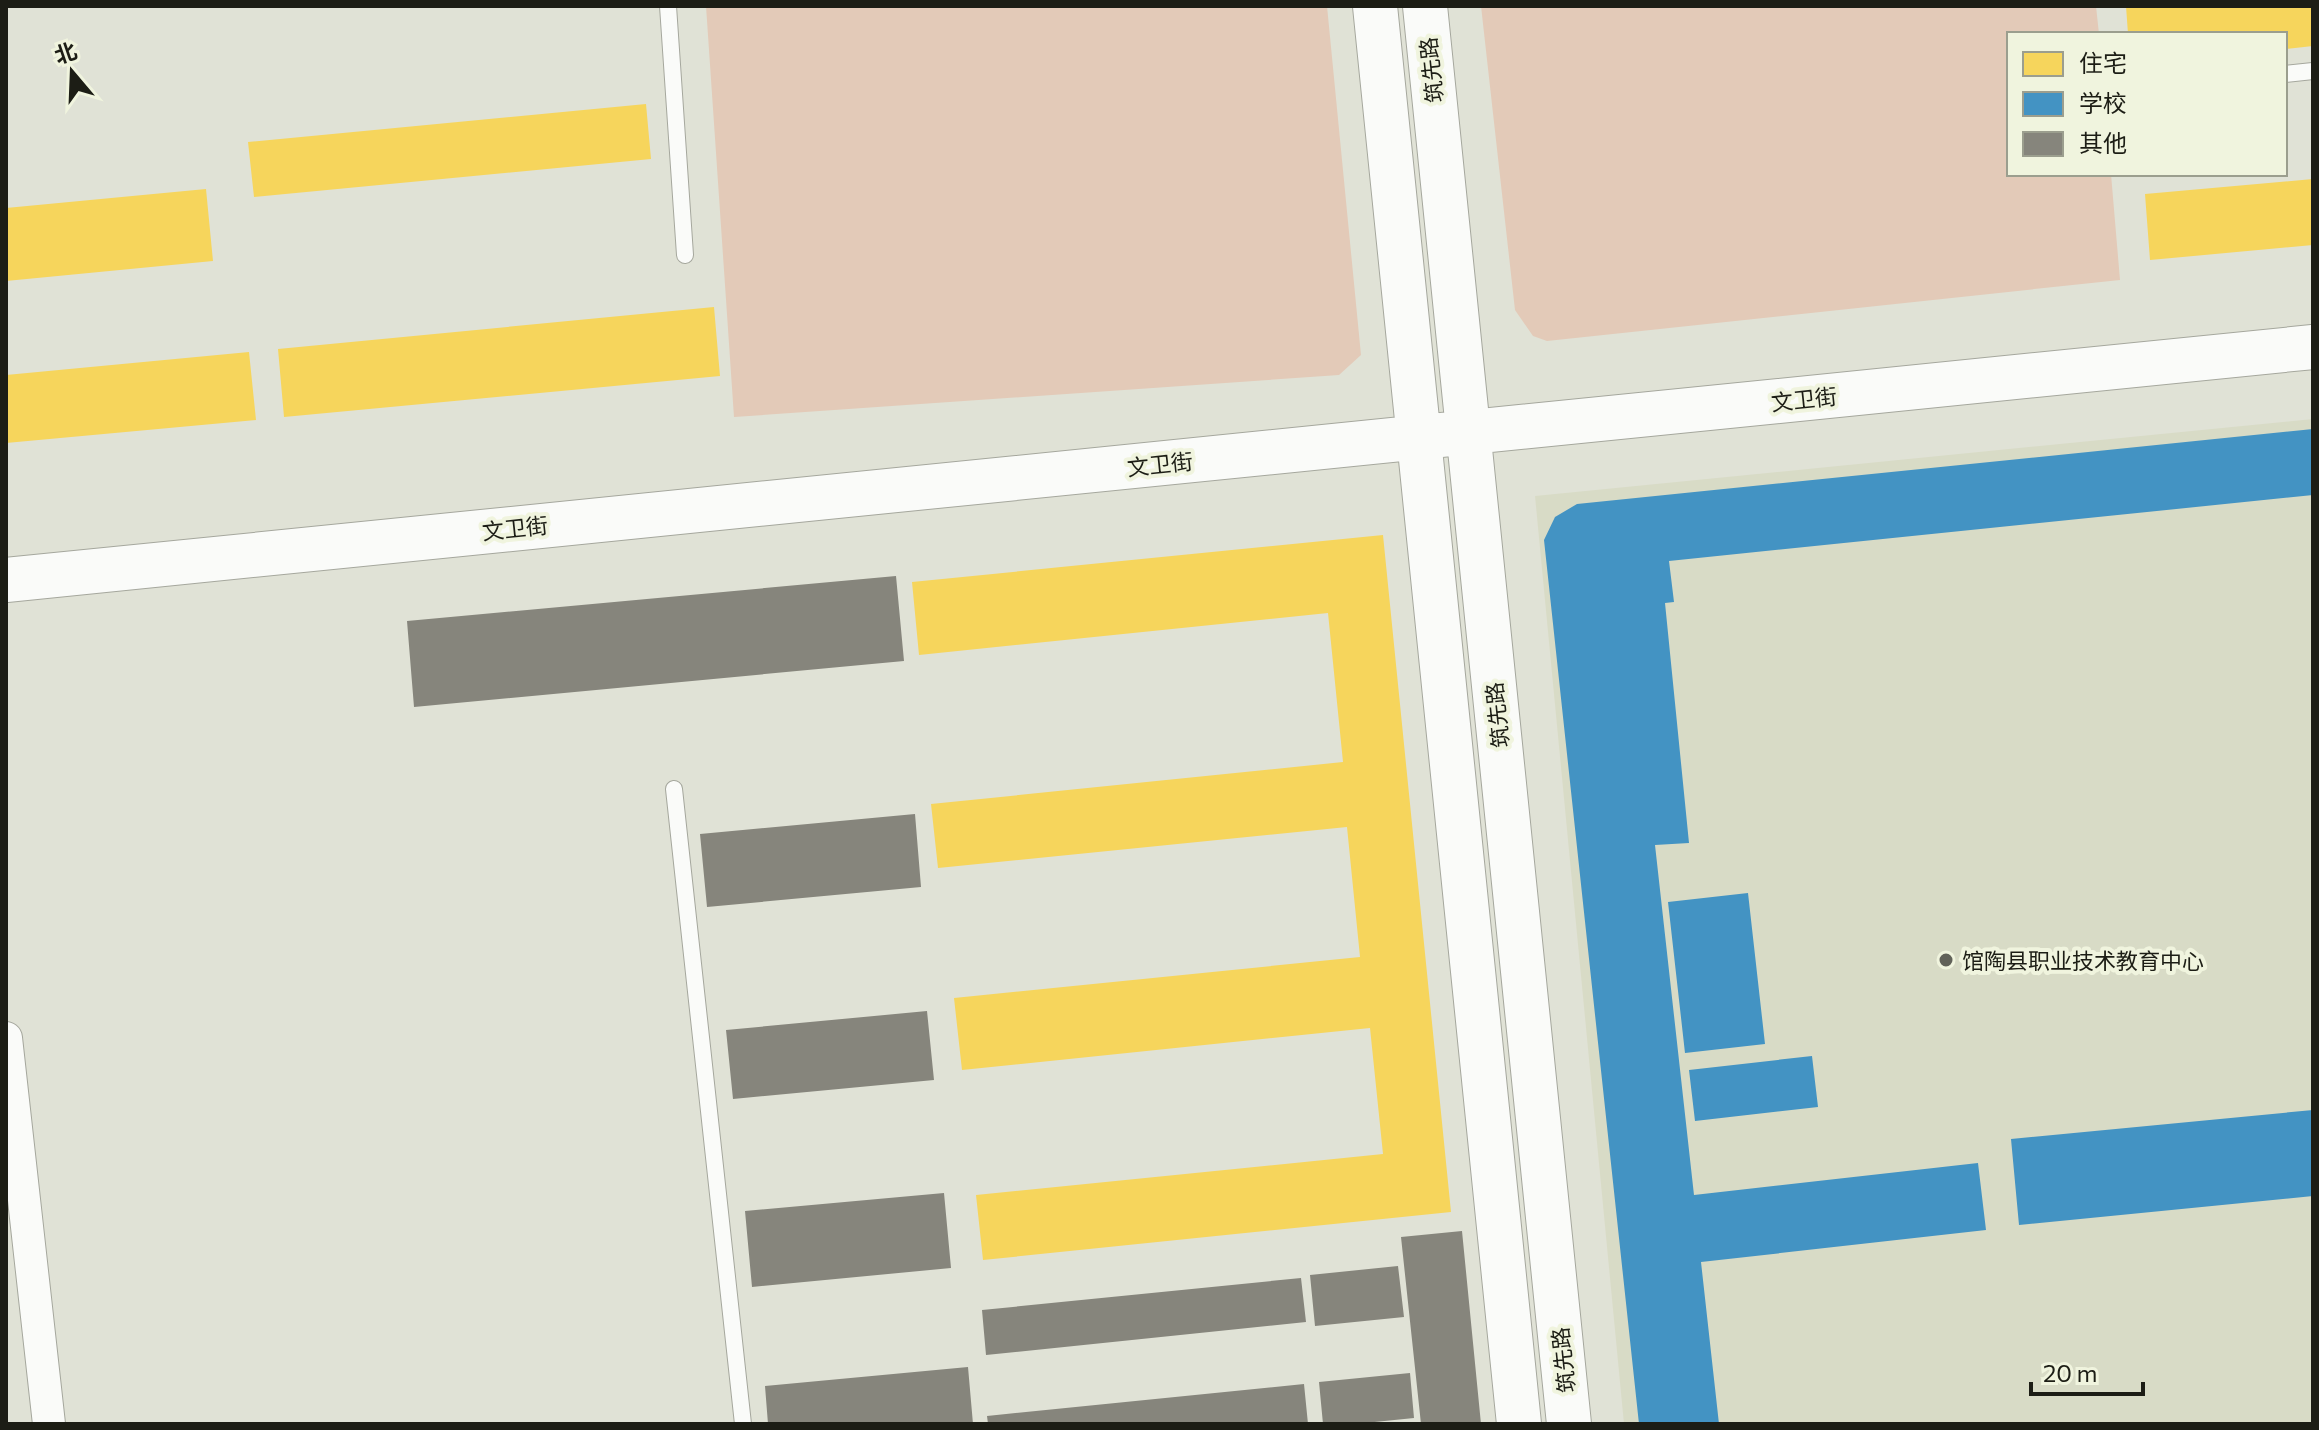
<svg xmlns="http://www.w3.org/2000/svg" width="2319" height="1430" font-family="Commissioner,'Noto Sans SC',sans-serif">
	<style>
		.built { fill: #d8dbc6 }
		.green { fill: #e3cab8 }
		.homes { fill: #f6d55c }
		.schools { fill: #4393c3 }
		.building { fill: #86857c }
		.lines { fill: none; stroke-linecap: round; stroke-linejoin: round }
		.lane-casing { stroke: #a5a79d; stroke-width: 18 }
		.street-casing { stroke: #a5a79d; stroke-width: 34 }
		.secondary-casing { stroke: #a5a79d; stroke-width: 46 }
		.lane { stroke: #fafbf9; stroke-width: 16 }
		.street { stroke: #fafbf9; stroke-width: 32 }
		.secondary { stroke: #fafbf9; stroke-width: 44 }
		.poi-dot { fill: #616259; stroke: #f0f4de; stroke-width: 3 }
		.labels { text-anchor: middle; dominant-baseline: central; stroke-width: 8; stroke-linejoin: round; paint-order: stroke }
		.street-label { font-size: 22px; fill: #1c1d15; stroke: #f0f4de }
		.poi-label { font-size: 22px; fill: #1c1d15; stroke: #f0f4de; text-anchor: start }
	</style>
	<rect width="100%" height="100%" fill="#e0e2d6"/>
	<!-- built -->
	<path class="built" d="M2313 419V1424H1624L1535 496Z"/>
	<!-- green -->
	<path class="green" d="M706 6H1327L1361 355 1339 375 734 417Z
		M1481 6H2096L2099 34H2009V174H2111L2120 280 1547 341 1533 336 1515 310Z"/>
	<!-- homes -->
	<path class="homes" d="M2126 6H2313V46L2285 49V34H2128Z
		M646 104 651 159 254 197 248 142Z
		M2313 179V245L2150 260 2145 194Z
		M206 189 213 261 6 281V208Z
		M714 307 720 376 284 417 278 349Z
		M249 352 256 420 6 443V375Z
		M1383 535 1451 1212 983 1260 976 1195 1383 1154 1370 1028 962 1070 954 998 1360 957 1347 827 938 868 931 804 1343 762 1328 613 919 655 912 582Z"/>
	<!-- schools -->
	<path class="schools" d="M2313 429V495L1669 561 1674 602 1665 603 1689 843 1655 845 1694 1195 1978 1163 1986 1230 1701 1262 1719 1424H1639L1544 540 1555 517 1577 504Z
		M1748 893 1765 1044 1685 1053 1668 902Z
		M1812 1056 1818 1107 1695 1121 1689 1070Z
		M2313 1110V1196L2019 1225 2011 1139Z"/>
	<!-- building -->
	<path class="building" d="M896 576 904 661 414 707 407 621Z
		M915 814 921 887 707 907 700 834Z
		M927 1011 934 1080 733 1099 726 1030Z
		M944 1193 951 1268 752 1287 745 1211Z
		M1462 1231 1481 1424H1421L1401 1237Z
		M1398 1266 1404 1317 1315 1326 1310 1275Z
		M1301 1278 1306 1322 986 1355 982 1310Z
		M968 1367 973 1424H768L765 1386Z
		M1410 1373 1414 1418 1355 1424H1323L1319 1382Z
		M1304 1384 1308 1424H988L987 1416Z"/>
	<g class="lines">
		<!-- lane casing -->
		<g class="lane-casing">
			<path id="lane" d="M668 6 685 255
				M2285 74 2313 71
				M674 789 743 1424"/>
		</g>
		<!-- street casing -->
		<g class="street-casing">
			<path id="street" d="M6 1038 49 1424"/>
		</g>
		<!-- secondary casing -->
		<g class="secondary-casing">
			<path id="secondary" d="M1375 6 1519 1424
				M1425 6 1569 1424
				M6 580 2313 347"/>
		</g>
		<!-- lane -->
		<use href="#lane" class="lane"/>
		<!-- street -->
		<use href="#street" class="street"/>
		<!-- secondary -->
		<use href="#secondary" class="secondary"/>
	</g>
	<!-- markers -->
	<circle class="poi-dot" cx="1946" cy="960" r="8"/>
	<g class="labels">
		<!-- street labels -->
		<g class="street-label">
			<text transform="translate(1431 70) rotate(-96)">筑先路</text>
			<text transform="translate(1804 399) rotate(-6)">文卫街</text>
			<text transform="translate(1160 464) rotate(-6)">文卫街</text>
			<text transform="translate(515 528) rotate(-6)">文卫街</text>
			<text transform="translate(1497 715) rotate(-96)">筑先路</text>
			<text transform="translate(1563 1360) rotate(-96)">筑先路</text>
		</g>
		<!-- poi labels -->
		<g class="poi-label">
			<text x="1962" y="960">馆陶县职业技术教育中心</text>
		</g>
	</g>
	<!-- border -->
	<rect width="2319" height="1430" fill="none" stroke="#1c1d15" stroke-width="16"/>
	<!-- legend -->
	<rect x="2007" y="32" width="280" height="144" fill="#f0f4de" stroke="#9b9e8e" stroke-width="2"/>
	<rect x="2023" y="52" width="40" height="24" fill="#f6d55c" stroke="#9b9e8e" stroke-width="2"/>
	<text x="2079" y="72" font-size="24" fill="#1c1d15">住宅</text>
	<rect x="2023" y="92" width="40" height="24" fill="#4393c3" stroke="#9b9e8e" stroke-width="2"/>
	<text x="2079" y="112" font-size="24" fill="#1c1d15">学校</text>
	<rect x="2023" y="132" width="40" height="24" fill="#86857c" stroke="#9b9e8e" stroke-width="2"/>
	<text x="2079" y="152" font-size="24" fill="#1c1d15">其他</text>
	<!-- north arrow -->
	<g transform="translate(72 72) rotate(341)" stroke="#f0f4de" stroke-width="6" paint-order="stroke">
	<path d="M0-6L14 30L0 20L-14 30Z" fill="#1c1d15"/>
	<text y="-12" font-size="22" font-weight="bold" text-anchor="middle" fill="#1c1d15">北</text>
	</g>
	<!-- scale -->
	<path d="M2031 1382v12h112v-12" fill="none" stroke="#1c1d15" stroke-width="4"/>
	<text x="2043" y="1382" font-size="24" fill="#1c1d15" stroke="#f0f4de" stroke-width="6" paint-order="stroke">20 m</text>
</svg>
